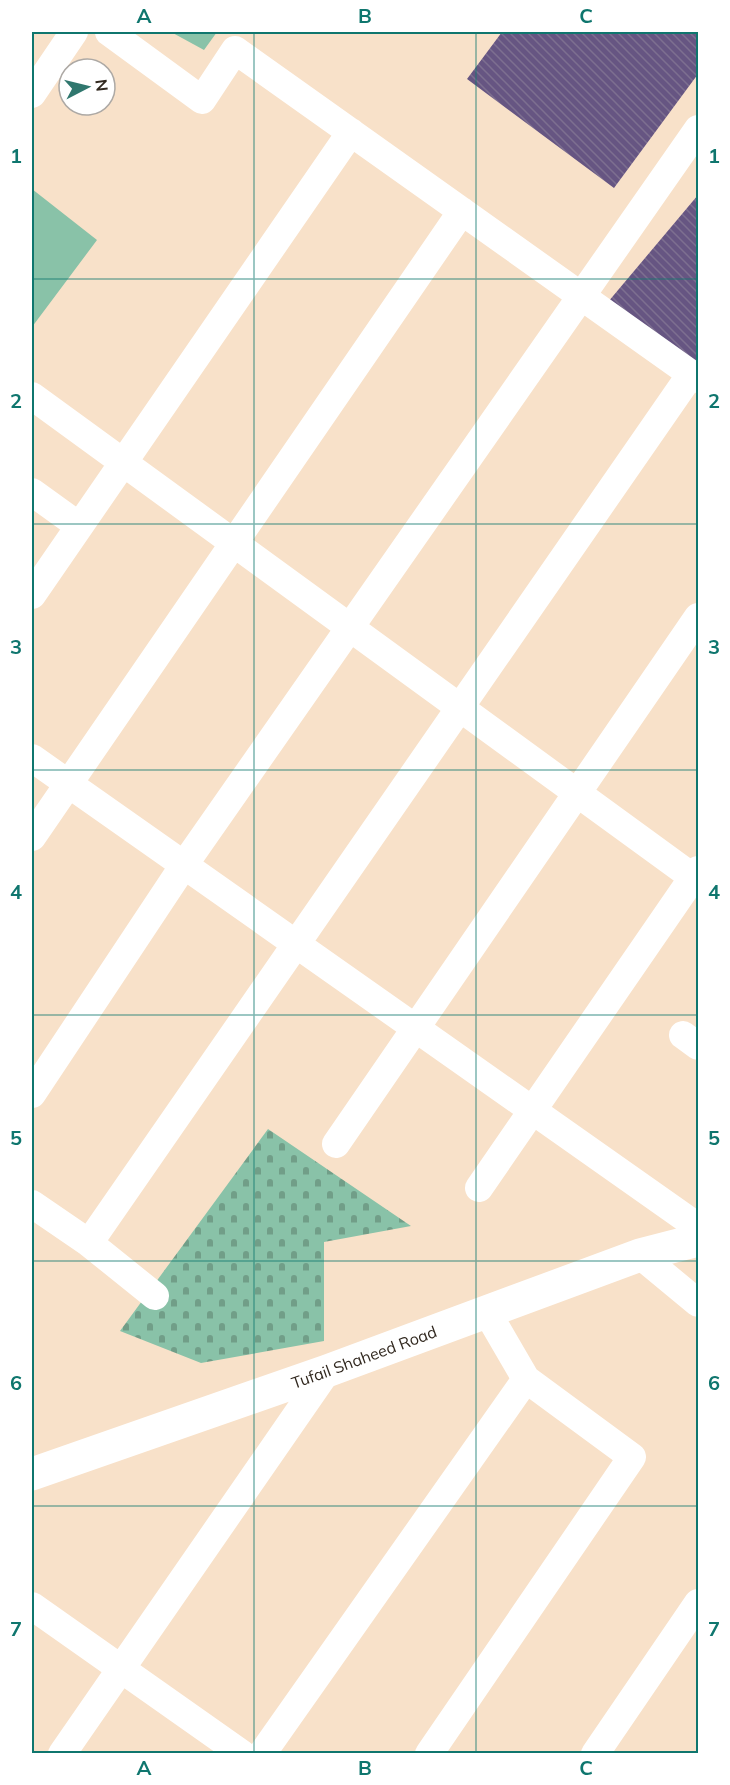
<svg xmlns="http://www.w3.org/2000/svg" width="730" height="1785" font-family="Mulish,sans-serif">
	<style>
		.cemetery { fill: url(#cemetery-stones) }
		.green { fill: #89c2a8 }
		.building { fill: url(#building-back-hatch) }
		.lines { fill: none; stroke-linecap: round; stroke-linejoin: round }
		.minor { stroke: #fff; stroke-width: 28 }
		.tertiary { stroke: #fff; stroke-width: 33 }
		.grid { fill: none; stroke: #0f766e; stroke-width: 1.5; stroke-opacity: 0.55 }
		.labels { text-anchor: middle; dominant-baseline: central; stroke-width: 6; stroke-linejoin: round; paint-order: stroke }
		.street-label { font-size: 16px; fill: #31281f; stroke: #fff }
		.neatline { fill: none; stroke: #0f766e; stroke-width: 2 }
		.grid-label { font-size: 20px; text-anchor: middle; font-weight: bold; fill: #0f766e }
	</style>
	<defs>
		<pattern id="cemetery-stones" width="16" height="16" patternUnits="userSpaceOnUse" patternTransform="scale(1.5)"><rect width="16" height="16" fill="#89c2a8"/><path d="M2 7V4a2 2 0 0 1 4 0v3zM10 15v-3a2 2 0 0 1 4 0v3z" fill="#719e88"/></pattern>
		<pattern id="building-back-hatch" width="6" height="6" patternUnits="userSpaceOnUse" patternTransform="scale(1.5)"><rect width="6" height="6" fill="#665582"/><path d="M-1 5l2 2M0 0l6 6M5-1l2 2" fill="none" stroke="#7d6f90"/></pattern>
	</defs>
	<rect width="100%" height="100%" fill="#f8e1c9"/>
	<!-- cemetery -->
	<path class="cemetery" d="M268 1129 411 1226 324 1242V1341L201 1363 120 1331Z"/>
	<!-- green -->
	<path class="green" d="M171 32H217L204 50Z
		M32 189 97 240 32 327Z"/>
	<!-- building -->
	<path class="building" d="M502 32H695L698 34V74L614 188 467 79Z
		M698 195V365L608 302Z"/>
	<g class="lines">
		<!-- minor -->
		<path class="minor" d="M109 32 202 100 235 50 698 379
			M32 94 74 32
			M32 396 698 881
			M32 492 79 526
			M32 595 351 132
			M32 758 698 1227
			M32 837 462 211
			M683 1035 698 1046
			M32 1094 184 865 698 129
			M336 1144 698 617
			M479 1188 698 870
			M32 1204 89 1243 155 1296
			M89 1243 691 374
			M640 1255 698 1303
			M32 1606 242 1754
			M62 1754 327 1371
			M262 1754 526 1379
			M429 1754 632 1457 526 1379 487 1312
			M595 1754 698 1603"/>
		<!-- tertiary -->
		<path class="tertiary" id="s1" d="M32 1474 327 1371 640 1255 698 1240"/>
	</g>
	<!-- grid -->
	<path class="grid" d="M254 32V1754M476 32V1754M32 279H698M32 524H698M32 770H698M32 1015H698M32 1261H698M32 1506H698"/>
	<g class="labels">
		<!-- street labels -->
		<g class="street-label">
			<text stroke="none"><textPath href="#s1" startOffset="352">Tufail Shaheed Road</textPath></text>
		</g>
	</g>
	<!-- border -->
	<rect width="730" height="1785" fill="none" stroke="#ffffff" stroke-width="66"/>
	<!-- north arrow -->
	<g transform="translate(87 87) rotate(83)"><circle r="28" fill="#ffffff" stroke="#ada9a5" stroke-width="1.5"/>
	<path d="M0-4.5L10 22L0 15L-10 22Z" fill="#30776e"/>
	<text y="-9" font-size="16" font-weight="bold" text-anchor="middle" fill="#31281f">N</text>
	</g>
	<rect x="33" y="33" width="664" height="1719" class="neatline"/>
	<g class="grid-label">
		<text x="144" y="23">A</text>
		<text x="365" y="23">B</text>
		<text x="586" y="23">C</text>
		<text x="16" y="163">1</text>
		<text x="714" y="163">1</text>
		<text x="16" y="408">2</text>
		<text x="714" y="408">2</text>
		<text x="16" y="654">3</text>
		<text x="714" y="654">3</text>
		<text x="16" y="899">4</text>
		<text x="714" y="899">4</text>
		<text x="16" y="1145">5</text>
		<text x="714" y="1145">5</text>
		<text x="16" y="1390">6</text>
		<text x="714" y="1390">6</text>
		<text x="16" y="1636">7</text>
		<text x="714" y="1636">7</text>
		<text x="144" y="1775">A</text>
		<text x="365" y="1775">B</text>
		<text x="586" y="1775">C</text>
	</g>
</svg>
